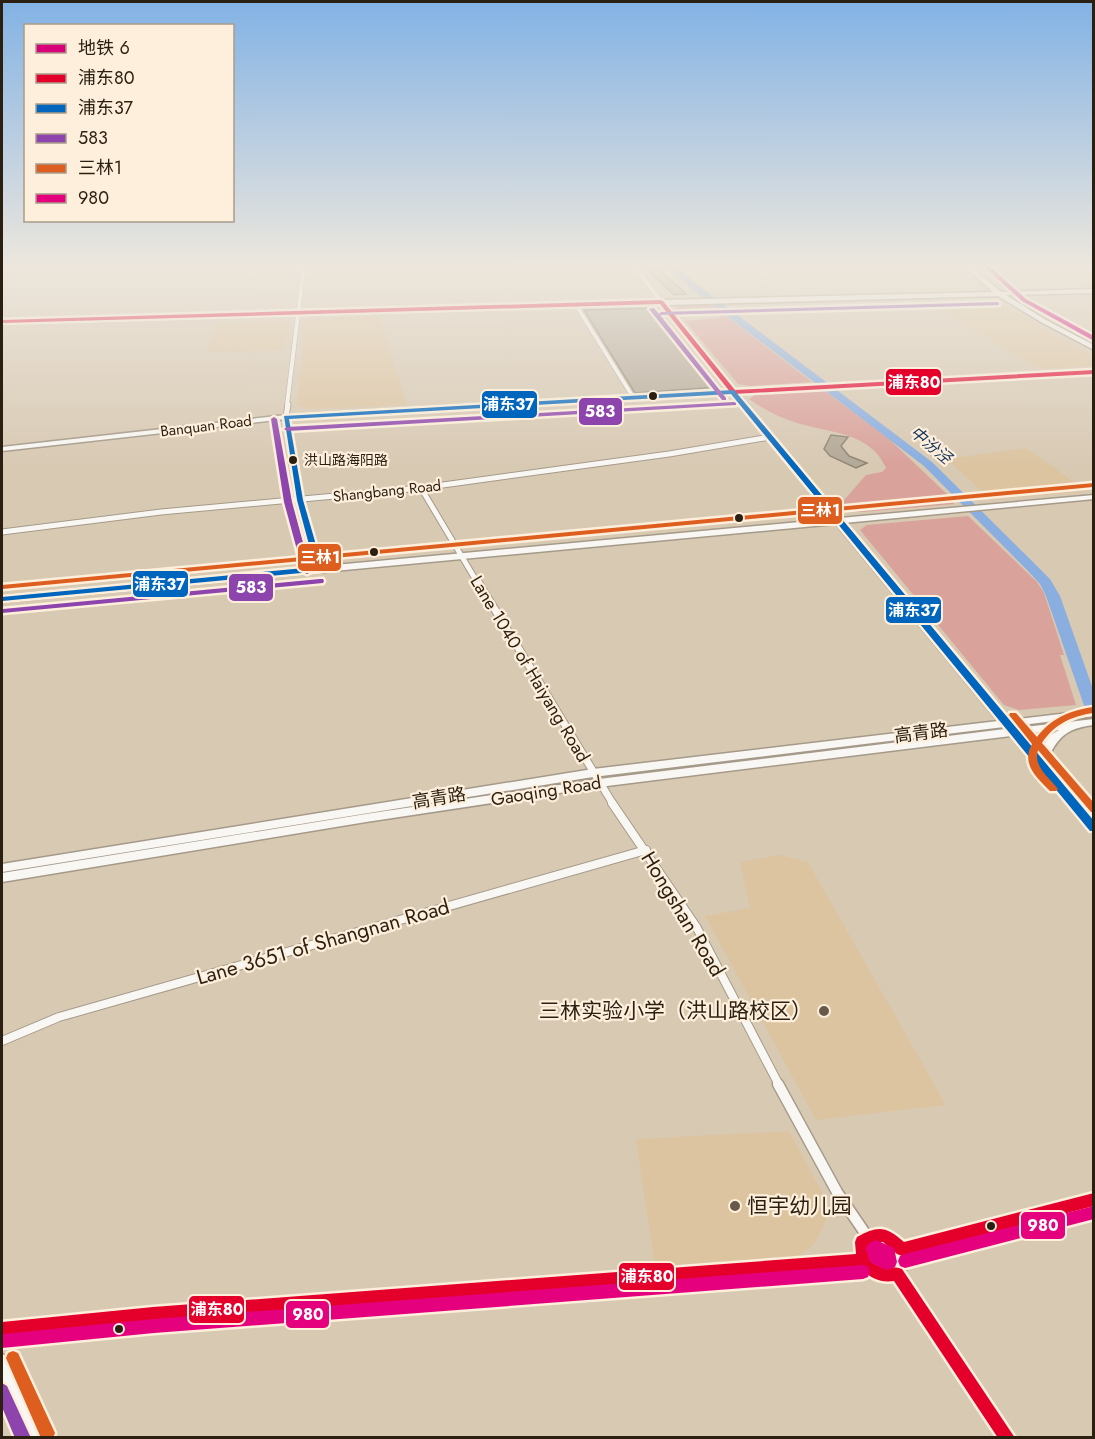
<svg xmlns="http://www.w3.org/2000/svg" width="1095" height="1439" font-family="Jost,'Noto Sans SC',sans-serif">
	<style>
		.built { fill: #dcc4a1 }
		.green { fill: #d9a29b }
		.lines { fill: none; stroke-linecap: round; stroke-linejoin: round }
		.river { fill: #8aaee0; fill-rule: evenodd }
		.building { fill: #b4a998; stroke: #908574; stroke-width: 1.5 }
		.street-far4-casing { stroke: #a59a89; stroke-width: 5 }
		.street-far3-casing { stroke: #a59a89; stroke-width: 7 }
		.street-far2-casing { stroke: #a59a89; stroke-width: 9 }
		.street-far1-casing { stroke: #a59a89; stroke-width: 10 }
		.street-casing { stroke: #a59a89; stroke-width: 13 }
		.secondary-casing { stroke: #a59a89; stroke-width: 3 }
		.primary-casing { stroke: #a59a89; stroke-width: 3 }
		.street-far4 { stroke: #f9f7f4; stroke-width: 4 }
		.street-far3 { stroke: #f9f7f4; stroke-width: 5 }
		.street-far2 { stroke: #f9f7f4; stroke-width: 7 }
		.street-far1 { stroke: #f9f7f4; stroke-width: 8 }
		.street { stroke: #f9f7f4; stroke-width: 10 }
		.secondary { fill: #f9f7f4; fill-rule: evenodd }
		.primary { fill: #f9f7f4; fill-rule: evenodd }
		.bus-1-casing { stroke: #fdefdb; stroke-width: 5 }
		.bus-2-casing { stroke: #fdefdb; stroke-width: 5 }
		.bus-3-casing { stroke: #fdefdb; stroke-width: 5 }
		.bus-4-casing { stroke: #fdefdb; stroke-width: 5 }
		.bus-5-casing { stroke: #fdefdb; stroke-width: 5 }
		.bus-1 { fill: #e4002b; fill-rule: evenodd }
		.bus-2 { fill: #0065bd; fill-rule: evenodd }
		.bus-3 { fill: #8e44ad; fill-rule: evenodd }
		.bus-4 { fill: #de5e20; fill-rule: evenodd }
		.bus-5 { fill: #e5007d; fill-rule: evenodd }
		.metro-1-casing { stroke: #fdefdb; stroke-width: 5 }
		.metro-1 { fill: #d9017a; fill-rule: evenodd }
		.bus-dot { fill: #2a1f10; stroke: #fdefdb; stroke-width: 2 }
		.poi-dot { fill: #675a49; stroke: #fdefdb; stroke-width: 2 }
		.labels { text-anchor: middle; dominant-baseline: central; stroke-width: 4.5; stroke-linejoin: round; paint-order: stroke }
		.far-bus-label { font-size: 14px; fill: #2a1f10; stroke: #fdefdb; text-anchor: start }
		.far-street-label { font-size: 15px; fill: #2a1f10; stroke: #fdefdb }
		.far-water-label { font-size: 16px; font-style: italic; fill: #15335a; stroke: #fdefdb }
		.street-label { font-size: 18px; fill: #2a1f10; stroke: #fdefdb }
		.near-street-label { font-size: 21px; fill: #2a1f10; stroke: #fdefdb }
		.near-poi-label { font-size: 21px; fill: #2a1f10; stroke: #fdefdb; text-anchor: end }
		.line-badge { stroke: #fdefdb; stroke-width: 2 }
		.badge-label { font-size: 16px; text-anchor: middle; font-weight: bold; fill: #fff }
	</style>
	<rect width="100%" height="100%" fill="#d8c9b3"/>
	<!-- built -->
	<path class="built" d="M994 300 1093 356V366L1040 369 933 304Z
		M379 316 407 405 309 409 297 405 306 319Z
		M290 321 283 350 207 352 218 324Z
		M1026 448 1087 491 991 500 947 459Z
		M780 855 808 862 946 1105 816 1120 705 916 750 908 740 862Z
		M789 1131 822 1192 827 1219 815 1243 800 1256 655 1267 636 1139Z"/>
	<!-- green -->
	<path class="green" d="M712 305 812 382 750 386 738 384 685 321 721 318 709 308 681 309 677 312 675 309 678 306Z
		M825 391 889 439 949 496 954 504 862 512 848 511 839 506 866 475 882 472 886 468C870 431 827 433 794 422 778 417 763 409 749 399L755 395Z
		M968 516 1037 582 1044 593 1064 655H1060L1076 705 1019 710 1004 705 860 530 867 525Z"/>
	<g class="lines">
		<!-- river -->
		<path class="river" d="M666 265H675L695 283 932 462 1035 564 1050 579 1060 596 1094 692V719L1087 714 1046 596 1040 584 1027 570 924 466 689 287Z"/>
	</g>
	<!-- building -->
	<path class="building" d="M659 269 686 294 674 295 648 270Z
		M654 308 718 387 635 393 584 310Z
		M831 435 848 437 841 446 849 456 867 463 856 468 830 456 824 449Z"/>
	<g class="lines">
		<!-- street-far4 casing -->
		<g class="street-far4-casing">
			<path id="street-far4" d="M2 265H34
				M634 265 661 302
				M576 305 633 397
				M287 405 304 265"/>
		</g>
		<!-- street-far3 casing -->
		<g class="street-far3-casing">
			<path id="street-far3" d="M288 404 286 417 300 500 319 569
				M421 488 477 582
				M2 532 161 512 421 488 669 454 770 437"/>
		</g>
		<!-- street-far2 casing -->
		<g class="street-far2-casing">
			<path id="street-far2" d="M477 580 613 804"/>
		</g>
		<!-- street-far1 casing -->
		<g class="street-far1-casing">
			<path id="street-far1" d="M612 803 697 928 779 1085
				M2 1041 59 1017 646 850"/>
		</g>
		<!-- street casing -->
		<g class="street-casing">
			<path id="street" d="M778 1084 837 1192 867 1236
				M874 1234C880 1235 887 1236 892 1240 903 1247 910 1266 895 1274 875 1284 859 1259 862 1242Z
				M902 1249 1094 1199
				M897 1274 1007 1438
				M2 1329 153 1314 862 1260"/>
		</g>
		<!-- secondary casing -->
		<g class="secondary-casing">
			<path id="secondary" d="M963 265H969L1001 292 1094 289V293L1006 295 1046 320 1094 345V350L1041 322 998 296 667 305 736 390 1094 370V374L739 394 840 518 1094 495V499L844 523 1009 720 1094 710V716L1014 726 1016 728 1094 719V725C1070 728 1060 734 1049 756L1059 772 1055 775 1094 821V833L1090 832 1011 736 599 787 366 822 2 882V873L366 814 599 779 1005 729 1004 727 593 777 2 872V864L593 769 998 721 836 524 2 602V596L832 519 732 394 286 419 2 451V447L286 415 729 390 660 305 2 324V320L661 300 993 292ZM1059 730 1049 736 1039 755 1021 734Z"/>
		</g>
		<!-- primary casing -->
		<g class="primary-casing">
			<path id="primary" d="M2 1354 8 1357 45 1438H26L2 1382Z"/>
		</g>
		<!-- street-far4 -->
		<use href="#street-far4" class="street-far4"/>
		<!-- street-far3 -->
		<use href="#street-far3" class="street-far3"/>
		<!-- street-far2 -->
		<use href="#street-far2" class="street-far2"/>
		<!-- street-far1 -->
		<use href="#street-far1" class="street-far1"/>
		<!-- street -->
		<use href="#street" class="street"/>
		<!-- secondary -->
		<use href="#secondary" class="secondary"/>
		<!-- primary -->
		<use href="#primary" class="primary"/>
		<!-- bus-1 casing -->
		<g class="bus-1-casing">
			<path id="bus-1" d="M661 300 663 301 735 390 1094 370V374L733 394 731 393 660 304 2 323V320Z
				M1094 1193V1206L902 1256 897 1254 883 1242H875L869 1246C870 1275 886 1263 902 1269L1015 1438H998L894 1281C880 1283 869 1278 861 1267L153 1321 2 1336V1322L153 1307 856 1254 855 1242 857 1237C878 1225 886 1226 904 1242Z"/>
		</g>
		<!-- bus-2 casing -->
		<g class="bus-2-casing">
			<path id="bus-2" d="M733 390 735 391 1094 821V831H1090L731 394 289 419 303 500 323 569 322 571 2 601V597L315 567 297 500 284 416Z"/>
		</g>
		<!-- bus-3 casing -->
		<g class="bus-3-casing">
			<path id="bus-3" d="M997 302 999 303V305L660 315 726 398V400H722L649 309 654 308 659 314 661 312Z
				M734 402 736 403V405L287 431 284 429 287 427Z
				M274 417 277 419 292 502 311 572 307 574 303 572 284 502 271 419Z
				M320 579H323L324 581 323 583 2 613V609H3Z
				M2 1383 7 1386 31 1438H15L2 1407Z"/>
		</g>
		<!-- bus-4 casing -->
		<g class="bus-4-casing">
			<path id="bus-4" d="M1094 483 1093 487 2 589V585Z
				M1094 707V713C1072 716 1054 724 1042 743L1094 803V813L1091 812 1038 750C1033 767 1049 777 1058 789L1056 791H1050C1036 777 1021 764 1032 744L1009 715 1010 713H1016L1037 737C1051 718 1071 710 1094 707Z
				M13 1351 18 1353 55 1433 53 1438H41L6 1358 8 1353Z"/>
		</g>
		<!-- bus-5 casing -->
		<g class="bus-5-casing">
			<path id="bus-5" d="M1094 1206V1219L905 1268 900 1266 898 1261 900 1256 905 1254Z
				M876 1240 894 1248 897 1262 895 1267 886 1270 870 1262 866 1249 868 1244Z
				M863 1265 868 1267 870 1272 868 1277 863 1279 154 1333 2 1348V1334H3L154 1319Z"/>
		</g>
		<!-- bus-1 -->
		<use href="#bus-1" class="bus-1"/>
		<!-- bus-2 -->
		<use href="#bus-2" class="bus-2"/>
		<!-- bus-3 -->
		<use href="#bus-3" class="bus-3"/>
		<!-- bus-4 -->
		<use href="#bus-4" class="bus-4"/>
		<!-- bus-5 -->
		<use href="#bus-5" class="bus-5"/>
		<!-- metro-1 casing -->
		<g class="metro-1-casing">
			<path id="metro-1" d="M982 265H988L1026 299 1094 336V341L1022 301Z"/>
		</g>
		<!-- metro-1 -->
		<use href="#metro-1" class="metro-1"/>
	</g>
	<!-- sky -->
	<linearGradient id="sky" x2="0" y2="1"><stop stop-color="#82b2e5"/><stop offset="0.57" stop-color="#ede7dd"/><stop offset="1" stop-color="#ede7dd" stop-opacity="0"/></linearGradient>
	<rect width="1095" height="466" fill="url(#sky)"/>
	<!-- markers -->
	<g class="bus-dot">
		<circle cx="653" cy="396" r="5"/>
		<circle cx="293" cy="460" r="5"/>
		<circle cx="739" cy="518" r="5"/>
		<circle cx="374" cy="552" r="5"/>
		<circle cx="991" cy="1226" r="5"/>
		<circle cx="119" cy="1329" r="5"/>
	</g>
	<g class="poi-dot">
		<circle cx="824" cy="1011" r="6"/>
		<circle cx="735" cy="1206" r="6"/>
	</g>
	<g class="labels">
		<!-- far-bus labels -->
		<g class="far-bus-label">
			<text x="304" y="460">洪山路海阳路</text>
		</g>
		<!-- far-street labels -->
		<g class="far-street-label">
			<text transform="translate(206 426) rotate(-7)">Banquan Road</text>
			<text transform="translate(387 491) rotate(-6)">Shangbang Road</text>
		</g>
		<!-- far-water labels -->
		<g class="far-water-label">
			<text transform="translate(931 445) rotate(40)">中汾泾</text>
		</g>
		<!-- street labels -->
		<g class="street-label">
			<text transform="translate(530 669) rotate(59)">Lane 1040 of Haiyang Road</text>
			<text transform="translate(921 733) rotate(-7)">高青路</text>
			<text transform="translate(546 791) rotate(-9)">Gaoqing Road</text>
			<text transform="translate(439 798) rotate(-9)">高青路</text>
		</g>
		<!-- near-street labels -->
		<g class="near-street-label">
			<text transform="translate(683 914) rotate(59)">Hongshan Road</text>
			<text transform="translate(323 942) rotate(-16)">Lane 3651 of Shangnan Road</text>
		</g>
		<!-- near-poi labels -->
		<g class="near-poi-label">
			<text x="812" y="1011">三林实验小学（洪山路校区）</text>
			<text x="747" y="1206" text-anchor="start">恒宇幼儿园</text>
		</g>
	</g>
	<g class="line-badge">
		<rect x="885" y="368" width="57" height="28" rx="6" fill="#e4002b"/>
		<rect x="481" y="390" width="57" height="29" rx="6" fill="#0065bd"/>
		<rect x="578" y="397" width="45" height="29" rx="6" fill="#8e44ad"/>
		<rect x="797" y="496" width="46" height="29" rx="6" fill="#de5e20"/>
		<rect x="297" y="543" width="45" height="29" rx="6" fill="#de5e20"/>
		<rect x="132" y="570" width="57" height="28" rx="6" fill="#0065bd"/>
		<rect x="228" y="573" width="46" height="29" rx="6" fill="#8e44ad"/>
		<rect x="885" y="596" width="57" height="28" rx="6" fill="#0065bd"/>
		<rect x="1020" y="1211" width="46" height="29" rx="6" fill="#e5007d"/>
		<rect x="618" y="1262" width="57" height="29" rx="6" fill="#e4002b"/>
		<rect x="188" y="1295" width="57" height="29" rx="6" fill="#e4002b"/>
		<rect x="285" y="1300" width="45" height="29" rx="6" fill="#e5007d"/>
	</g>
	<g class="badge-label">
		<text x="914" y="388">浦东80</text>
		<text x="509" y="410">浦东37</text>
		<text x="600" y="417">583</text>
		<text x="820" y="516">三林1</text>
		<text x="320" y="563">三林1</text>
		<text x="160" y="590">浦东37</text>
		<text x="251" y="593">583</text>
		<text x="914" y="616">浦东37</text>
		<text x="1043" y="1231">980</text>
		<text x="647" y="1282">浦东80</text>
		<text x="217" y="1315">浦东80</text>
		<text x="308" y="1320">980</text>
	</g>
	<!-- border -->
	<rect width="1095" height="1439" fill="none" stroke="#2a1f10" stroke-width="6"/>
	<!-- legend -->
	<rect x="24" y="24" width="210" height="198" fill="#fdefdb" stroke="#a99c8a" stroke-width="1.5"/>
	<rect x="36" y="44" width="30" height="9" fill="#d9017a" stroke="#a99c8a" stroke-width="1.5"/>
	<text x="78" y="54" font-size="18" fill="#2a1f10">地铁 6</text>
	<rect x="36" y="74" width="30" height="9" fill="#e4002b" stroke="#a99c8a" stroke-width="1.5"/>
	<text x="78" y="84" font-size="18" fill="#2a1f10">浦东80</text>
	<rect x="36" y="104" width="30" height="9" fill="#0065bd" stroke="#a99c8a" stroke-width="1.5"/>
	<text x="78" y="114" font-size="18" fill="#2a1f10">浦东37</text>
	<rect x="36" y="134" width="30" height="9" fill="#8e44ad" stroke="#a99c8a" stroke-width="1.5"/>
	<text x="78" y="144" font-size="18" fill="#2a1f10">583</text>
	<rect x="36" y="164" width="30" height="9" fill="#de5e20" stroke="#a99c8a" stroke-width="1.5"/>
	<text x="78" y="174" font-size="18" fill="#2a1f10">三林1</text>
	<rect x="36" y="194" width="30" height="9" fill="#e5007d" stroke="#a99c8a" stroke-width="1.5"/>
	<text x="78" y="204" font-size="18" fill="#2a1f10">980</text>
</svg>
